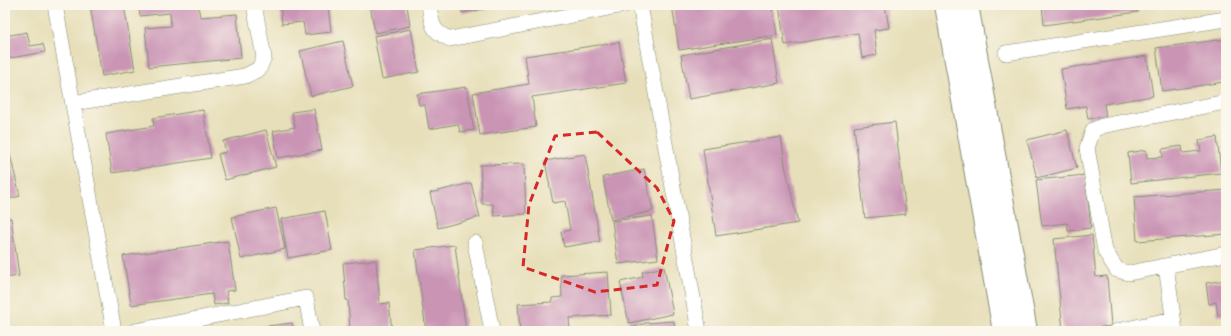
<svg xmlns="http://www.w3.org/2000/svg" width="1231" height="336" font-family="'Balsamiq Sans',sans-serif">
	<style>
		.building { fill: #ca94b5 }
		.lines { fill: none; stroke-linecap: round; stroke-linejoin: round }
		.street-casing { stroke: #838e76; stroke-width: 16 }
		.secondary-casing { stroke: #838e76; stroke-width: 24 }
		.street { stroke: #fff; stroke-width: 15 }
		.secondary { stroke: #fff; stroke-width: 22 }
		.marked { fill: none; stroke: #d62828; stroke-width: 3; stroke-dasharray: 8 5; stroke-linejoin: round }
	</style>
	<rect width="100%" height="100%" fill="#fbf7ec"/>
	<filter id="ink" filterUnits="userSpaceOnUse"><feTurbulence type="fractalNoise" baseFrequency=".025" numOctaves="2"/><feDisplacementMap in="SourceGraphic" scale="8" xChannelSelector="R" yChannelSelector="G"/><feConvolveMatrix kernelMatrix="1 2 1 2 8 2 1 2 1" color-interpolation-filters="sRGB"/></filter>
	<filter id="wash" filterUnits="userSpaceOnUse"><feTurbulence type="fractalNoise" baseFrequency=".012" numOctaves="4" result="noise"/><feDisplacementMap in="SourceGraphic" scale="16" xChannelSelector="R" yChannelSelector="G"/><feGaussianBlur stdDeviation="0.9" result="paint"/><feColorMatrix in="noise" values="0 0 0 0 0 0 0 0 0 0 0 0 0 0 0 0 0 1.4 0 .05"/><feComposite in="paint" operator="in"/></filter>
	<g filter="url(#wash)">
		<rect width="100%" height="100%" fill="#e7dfb9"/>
		<g id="blocks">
			<!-- building -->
			<path class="building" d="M90 5H124L135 70 102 76Z
				M139 5H198L200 17 237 14 241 58 149 67 145 28 171 26 170 13 140 16Z
				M280 5H328L331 32 305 35 303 22 282 24Z
				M370 5H407L410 26 375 33Z
				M460 5H501V6L462 13Z
				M672 5H769L770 8H773L777 35 679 50Z
				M779 5H885L889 28 874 30 877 55 862 58 858 33 785 45Z
				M1042 5H1137L1138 12 1044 25Z
				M411 29 419 72 382 79 374 36Z
				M27 32 30 46 43 44 45 52 5 59V36Z
				M772 39 779 83 689 99 681 55Z
				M1226 39V88H1225L1224 82 1162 91 1156 48Z
				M343 41 353 86 311 96 300 51Z
				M619 42 626 83 532 97 536 127 480 135 473 93 529 84 525 56Z
				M1147 56 1153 96 1104 104 1106 116 1088 119 1086 106 1067 109 1061 69Z
				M467 87 474 130 460 132 458 124 429 129 425 105H419L417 94Z
				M314 109 322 150 278 158 273 131 295 127 292 112Z
				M203 110 211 158 112 173 106 134 154 126 153 118Z
				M895 122 906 214 865 218 854 127Z
				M266 130 276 167 225 180 218 154 226 152 223 141Z
				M1067 130 1077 168 1037 178 1027 140Z
				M5 134 20 196 5 200Z
				M781 137 786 170 798 223 716 236 703 149Z
				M1217 137 1221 173 1131 183 1128 153 1146 150 1147 158 1163 157 1162 149 1182 146 1183 153 1201 151 1199 140Z
				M585 154 600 241 564 247 561 232 570 230 565 201 553 203 545 161Z
				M524 164 526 214 494 216 493 204H482L480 165Z
				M644 169 653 211 611 220 603 177Z
				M1085 175 1091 228 1068 231 1067 223 1042 226 1036 180Z
				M471 183 480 217 438 228 430 193Z
				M1226 190V234L1137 241 1134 197Z
				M276 208 285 249 241 259 232 217Z
				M325 211 332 250 288 258 281 219Z
				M652 216 658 259 618 264 612 221Z
				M11 218 19 276 5 278V219Z
				M1092 235 1096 277 1107 276 1111 326 1063 331 1054 239Z
				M228 241 235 290 226 291 228 303 214 305 212 294 131 305 123 256Z
				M455 245 466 331H426L415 250Z
				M376 260 380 304 389 303 392 331H350L348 300H346L343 263Z
				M664 267 673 314 629 323 620 282 643 277 642 272Z
				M608 272 611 315 569 318 570 331H520L518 304 552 302V298L562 297 561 275Z
				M1226 280V314L1218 316 1216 302 1209 304 1206 283Z
				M674 321 675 331H593L596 330 635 327 646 323Z
				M292 323 293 331H252L251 328Z"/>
		</g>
	</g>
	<g filter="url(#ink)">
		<use href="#blocks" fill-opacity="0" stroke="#838e76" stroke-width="1"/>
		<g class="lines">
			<!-- street casing -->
			<g class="street-casing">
				<path id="street" d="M55 5 114 331
					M429 5C432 24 431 31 450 39L624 5
					M640 5 699 331
					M1006 53 1226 19
					M1226 102 1102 126 1093 130 1087 148 1105 251 1117 270 1129 273 1226 254
					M73 103 245 76 259 69 264 57 254 5
					M475 243 492 331
					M1166 266 1175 331
					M135 331 306 298 312 331
					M1117 331 1173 319"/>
			</g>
			<!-- secondary casing -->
			<g class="secondary-casing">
				<path id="secondary" d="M946 5 1004 331
					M967 5 1026 331"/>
			</g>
			<!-- street -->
			<use href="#street" class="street"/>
			<!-- secondary -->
			<use href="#secondary" class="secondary"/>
		</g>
	</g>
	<!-- marked area -->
	<path class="marked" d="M597 132 657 188 674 221 657 285 595 292 523 267 529 205 555 136Z"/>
	<!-- margin -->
	<rect width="1231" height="336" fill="none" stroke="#fbf7ec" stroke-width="20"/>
</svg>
